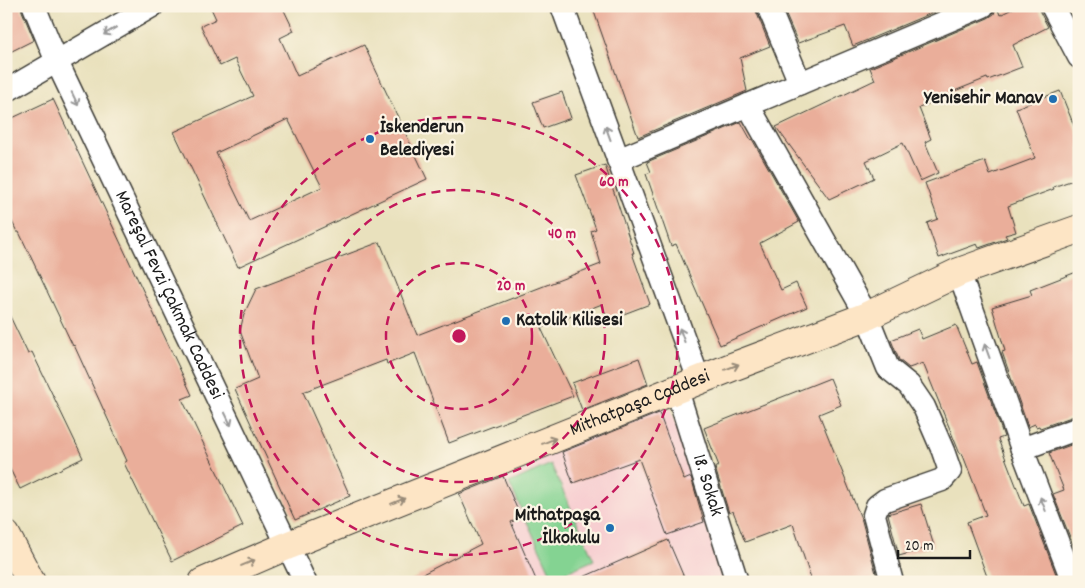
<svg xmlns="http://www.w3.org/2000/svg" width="1085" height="588" font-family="Dekko,sans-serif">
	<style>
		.built { fill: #f7cfd1 }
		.green { fill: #84d392; stroke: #507857 }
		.building { fill: #eaae9a; fill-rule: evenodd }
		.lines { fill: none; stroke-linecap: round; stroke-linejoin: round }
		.street-casing { stroke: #3b3a34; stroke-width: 25 }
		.secondary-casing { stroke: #3b3a34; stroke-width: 30 }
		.street { stroke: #fff; stroke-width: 22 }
		.secondary { stroke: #fde5c5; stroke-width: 28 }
		.oneway { stroke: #999 }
		.oneway2 { stroke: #988b79 }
		.ring { fill: none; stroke: #c2185b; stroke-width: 2.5; stroke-dasharray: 9 6 }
		.poi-dot { fill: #1f6fb2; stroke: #fcf5e5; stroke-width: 2 }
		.labels { text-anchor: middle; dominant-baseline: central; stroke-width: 4.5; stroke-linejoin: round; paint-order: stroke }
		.poi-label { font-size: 20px; font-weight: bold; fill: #1c1c1c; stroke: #fcf5e5; text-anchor: end }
		.street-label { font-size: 20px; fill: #1c1c1c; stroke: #fcf5e5 }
		.centre { fill: #c2185b; stroke: #fcf5e5; stroke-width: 2.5 }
		.ring-label { font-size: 15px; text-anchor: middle; font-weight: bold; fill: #c2185b; stroke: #fcf5e5; stroke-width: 4.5; stroke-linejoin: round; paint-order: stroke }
	</style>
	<rect width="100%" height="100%" fill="#fcf5e5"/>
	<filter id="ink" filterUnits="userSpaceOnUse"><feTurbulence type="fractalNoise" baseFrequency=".02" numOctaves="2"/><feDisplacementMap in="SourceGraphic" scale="10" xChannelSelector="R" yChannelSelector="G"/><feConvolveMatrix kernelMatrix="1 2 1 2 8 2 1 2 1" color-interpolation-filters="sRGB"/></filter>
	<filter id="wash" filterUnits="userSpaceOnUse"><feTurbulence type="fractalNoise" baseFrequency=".0096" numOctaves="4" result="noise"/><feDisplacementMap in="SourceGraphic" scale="20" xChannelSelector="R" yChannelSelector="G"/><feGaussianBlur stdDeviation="1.12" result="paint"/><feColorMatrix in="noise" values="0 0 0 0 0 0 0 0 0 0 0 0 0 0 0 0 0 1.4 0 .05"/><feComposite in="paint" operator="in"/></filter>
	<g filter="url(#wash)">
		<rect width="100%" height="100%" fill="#e9e1bd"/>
		<!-- built -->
		<path class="built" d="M666 400 738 582H526L480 475Z"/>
		<!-- green -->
		<path class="green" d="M551 464 594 560 553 578 509 483Z"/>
		<g id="blocks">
			<!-- building -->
			<path class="building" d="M6 6H21L22 11 34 40 6 54Z
				M210 6H282L294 31 280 38 297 76 364 45 427 179 238 267 174 132 253 96 235 59 220 66 201 26 216 19ZM288 119 322 187 249 221 216 153Z
				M592 6H755L756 11 770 46 740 58 747 91 638 137Z
				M782 6H930L934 12 853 46 845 26 798 43Z
				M1018 6H1039L1040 12 1048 27 1013 45 1022 67 988 80 987 78 952 92 953 94 919 108 931 139 925 142 938 173 920 181 903 143 866 161 874 178 829 199 776 127 875 80 870 68 988 18 994 14 996 8 997 7 1000 15Z
				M1060 91 1079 138V178L1053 187 1054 189 1008 206 1016 232 1005 235 1007 238 979 248 977 244 939 258 927 223 938 219 925 183 985 161 990 175 1035 158 1016 108Z
				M562 92 571 118 543 128 533 102Z
				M53 99 192 395 182 399 243 526 172 561 124 463 127 461 74 345 73 346 19 232H17L6 209V121Z
				M741 122 751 140 752 139 799 222 760 243 781 290 796 283 807 307 720 345 676 244 671 246 646 174 651 172 647 162Z
				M605 165 634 253H632L650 304 608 320 602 304 541 328 573 396 449 443 415 353 387 364 386 360 303 392 350 496 295 520 235 389 258 379 240 331 244 314 256 289 380 242 417 335 601 264 591 231 596 229 576 175Z
				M1079 271V415L1074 416 1040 428 1039 426 1036 427 1035 424 1028 427 1002 352 1005 351 992 307 1032 295 1030 290Z
				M6 308 28 354 32 352 83 458 20 489 6 461Z
				M956 325 972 364 977 362 1004 437 998 439 1024 506 1029 504 1059 582H989L967 522 986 515 962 453 960 454 923 363 909 368 899 360 891 340 918 329 922 339Z
				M639 358 648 384 582 410 572 383Z
				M830 378 841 405 819 414 862 521 877 577 863 582H812L793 524 745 542 733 511 729 513 715 468 719 466 704 428Z
				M659 413 684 480 691 477 704 522 667 535 639 459 573 483 562 452Z
				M1079 442V560L1053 494 1064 490 1049 453Z
				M503 476 521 518 511 522 537 582H407L481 544 459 494Z
				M921 504 934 546 899 556 888 514Z
				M668 540 686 582H572Z"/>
		</g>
	</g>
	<g filter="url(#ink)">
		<use href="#blocks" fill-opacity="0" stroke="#3b3a34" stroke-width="1"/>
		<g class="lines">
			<!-- street casing -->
			<g class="street-casing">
				<g id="street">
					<path id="s1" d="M34 6 57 62 305 582"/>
					<path d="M562 6 699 380"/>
					<path d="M768 6 800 83"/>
					<path d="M1052 6 1079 57"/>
					<path d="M6 91 152 6"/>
					<path d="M748 105 867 316 888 368 909 385 924 407 943 451 950 471 942 480 885 500 877 506 874 515 892 582"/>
					<path d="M618 160 983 6"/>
					<path d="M959 272 1022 449 1073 582"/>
					<path id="s2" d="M677 390 737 582"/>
					<path d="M1022 449 1079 428"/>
				</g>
			</g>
			<!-- secondary casing -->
			<g class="secondary-casing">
				<g id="secondary">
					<path d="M6 535 31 582"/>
					<path id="s3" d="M203 582 289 545 732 367 867 316 959 272 1079 229"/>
				</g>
			</g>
			<!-- street -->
			<use href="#street" class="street"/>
			<!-- secondary -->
			<use href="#secondary" class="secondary"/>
		</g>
		<!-- one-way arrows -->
		<defs><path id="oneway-shaft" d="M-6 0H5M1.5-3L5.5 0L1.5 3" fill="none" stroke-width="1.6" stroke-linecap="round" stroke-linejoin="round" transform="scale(1.25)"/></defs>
		<g class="oneway">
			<use href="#oneway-shaft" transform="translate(110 31) rotate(149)"/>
			<use href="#oneway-shaft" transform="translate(75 99) rotate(64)"/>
			<use href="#oneway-shaft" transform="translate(608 133) rotate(-110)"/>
			<use href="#oneway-shaft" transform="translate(682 335) rotate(-110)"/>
			<use href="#oneway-shaft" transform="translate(987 351) rotate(-110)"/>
			<use href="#oneway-shaft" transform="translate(228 419) rotate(64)"/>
			<use href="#oneway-shaft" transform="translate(1043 504) rotate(-111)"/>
		</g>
		<g class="oneway2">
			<use href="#oneway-shaft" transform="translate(732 367) rotate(-21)"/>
			<use href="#oneway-shaft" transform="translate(549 441) rotate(-22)"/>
			<use href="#oneway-shaft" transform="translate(398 501) rotate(-22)"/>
			<use href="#oneway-shaft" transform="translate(248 563) rotate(-23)"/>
		</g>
	</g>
	<!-- distance rings -->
	<g class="ring">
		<circle cx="459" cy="336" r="73"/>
		<circle cx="459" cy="336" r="146"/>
		<circle cx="459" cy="336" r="219"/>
	</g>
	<!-- markers -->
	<g class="poi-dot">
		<circle cx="1053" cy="99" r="5"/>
		<circle cx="370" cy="139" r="5"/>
		<circle cx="506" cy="321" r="5"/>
		<circle cx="610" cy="528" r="5"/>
	</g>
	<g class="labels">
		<!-- poi labels -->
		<g class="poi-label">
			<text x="1043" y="99">Yenisehir Manav</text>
			<text x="380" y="128" text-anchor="start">İskenderun<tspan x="380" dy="23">Belediyesi</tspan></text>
			<text x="516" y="321" text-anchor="start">Katolik Kilisesi</text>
			<text x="600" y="516">Mithatpaşa<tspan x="600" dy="23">İlkokulu</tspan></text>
		</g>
		<!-- street labels -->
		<g class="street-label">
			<text stroke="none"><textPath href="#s1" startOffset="319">Mareşal Fevzi Çakmak Caddesi</textPath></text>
			<text stroke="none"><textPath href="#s3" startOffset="472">Mithatpaşa Caddesi</textPath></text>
			<text stroke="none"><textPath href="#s2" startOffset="100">18. Sokak</textPath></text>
		</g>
	</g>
	<circle cx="459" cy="336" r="8" class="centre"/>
	<g class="ring-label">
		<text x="614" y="186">60 m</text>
		<text x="562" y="238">40 m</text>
		<text x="511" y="290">20 m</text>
	</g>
	<!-- margin -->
	<rect width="1085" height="588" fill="none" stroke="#fcf5e5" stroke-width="25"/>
	<!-- scale -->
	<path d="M898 550v8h72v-8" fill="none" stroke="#1c1c1c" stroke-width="2.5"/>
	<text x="905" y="550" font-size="15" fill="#1c1c1c" stroke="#fcf5e5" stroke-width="4" paint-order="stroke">20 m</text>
</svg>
